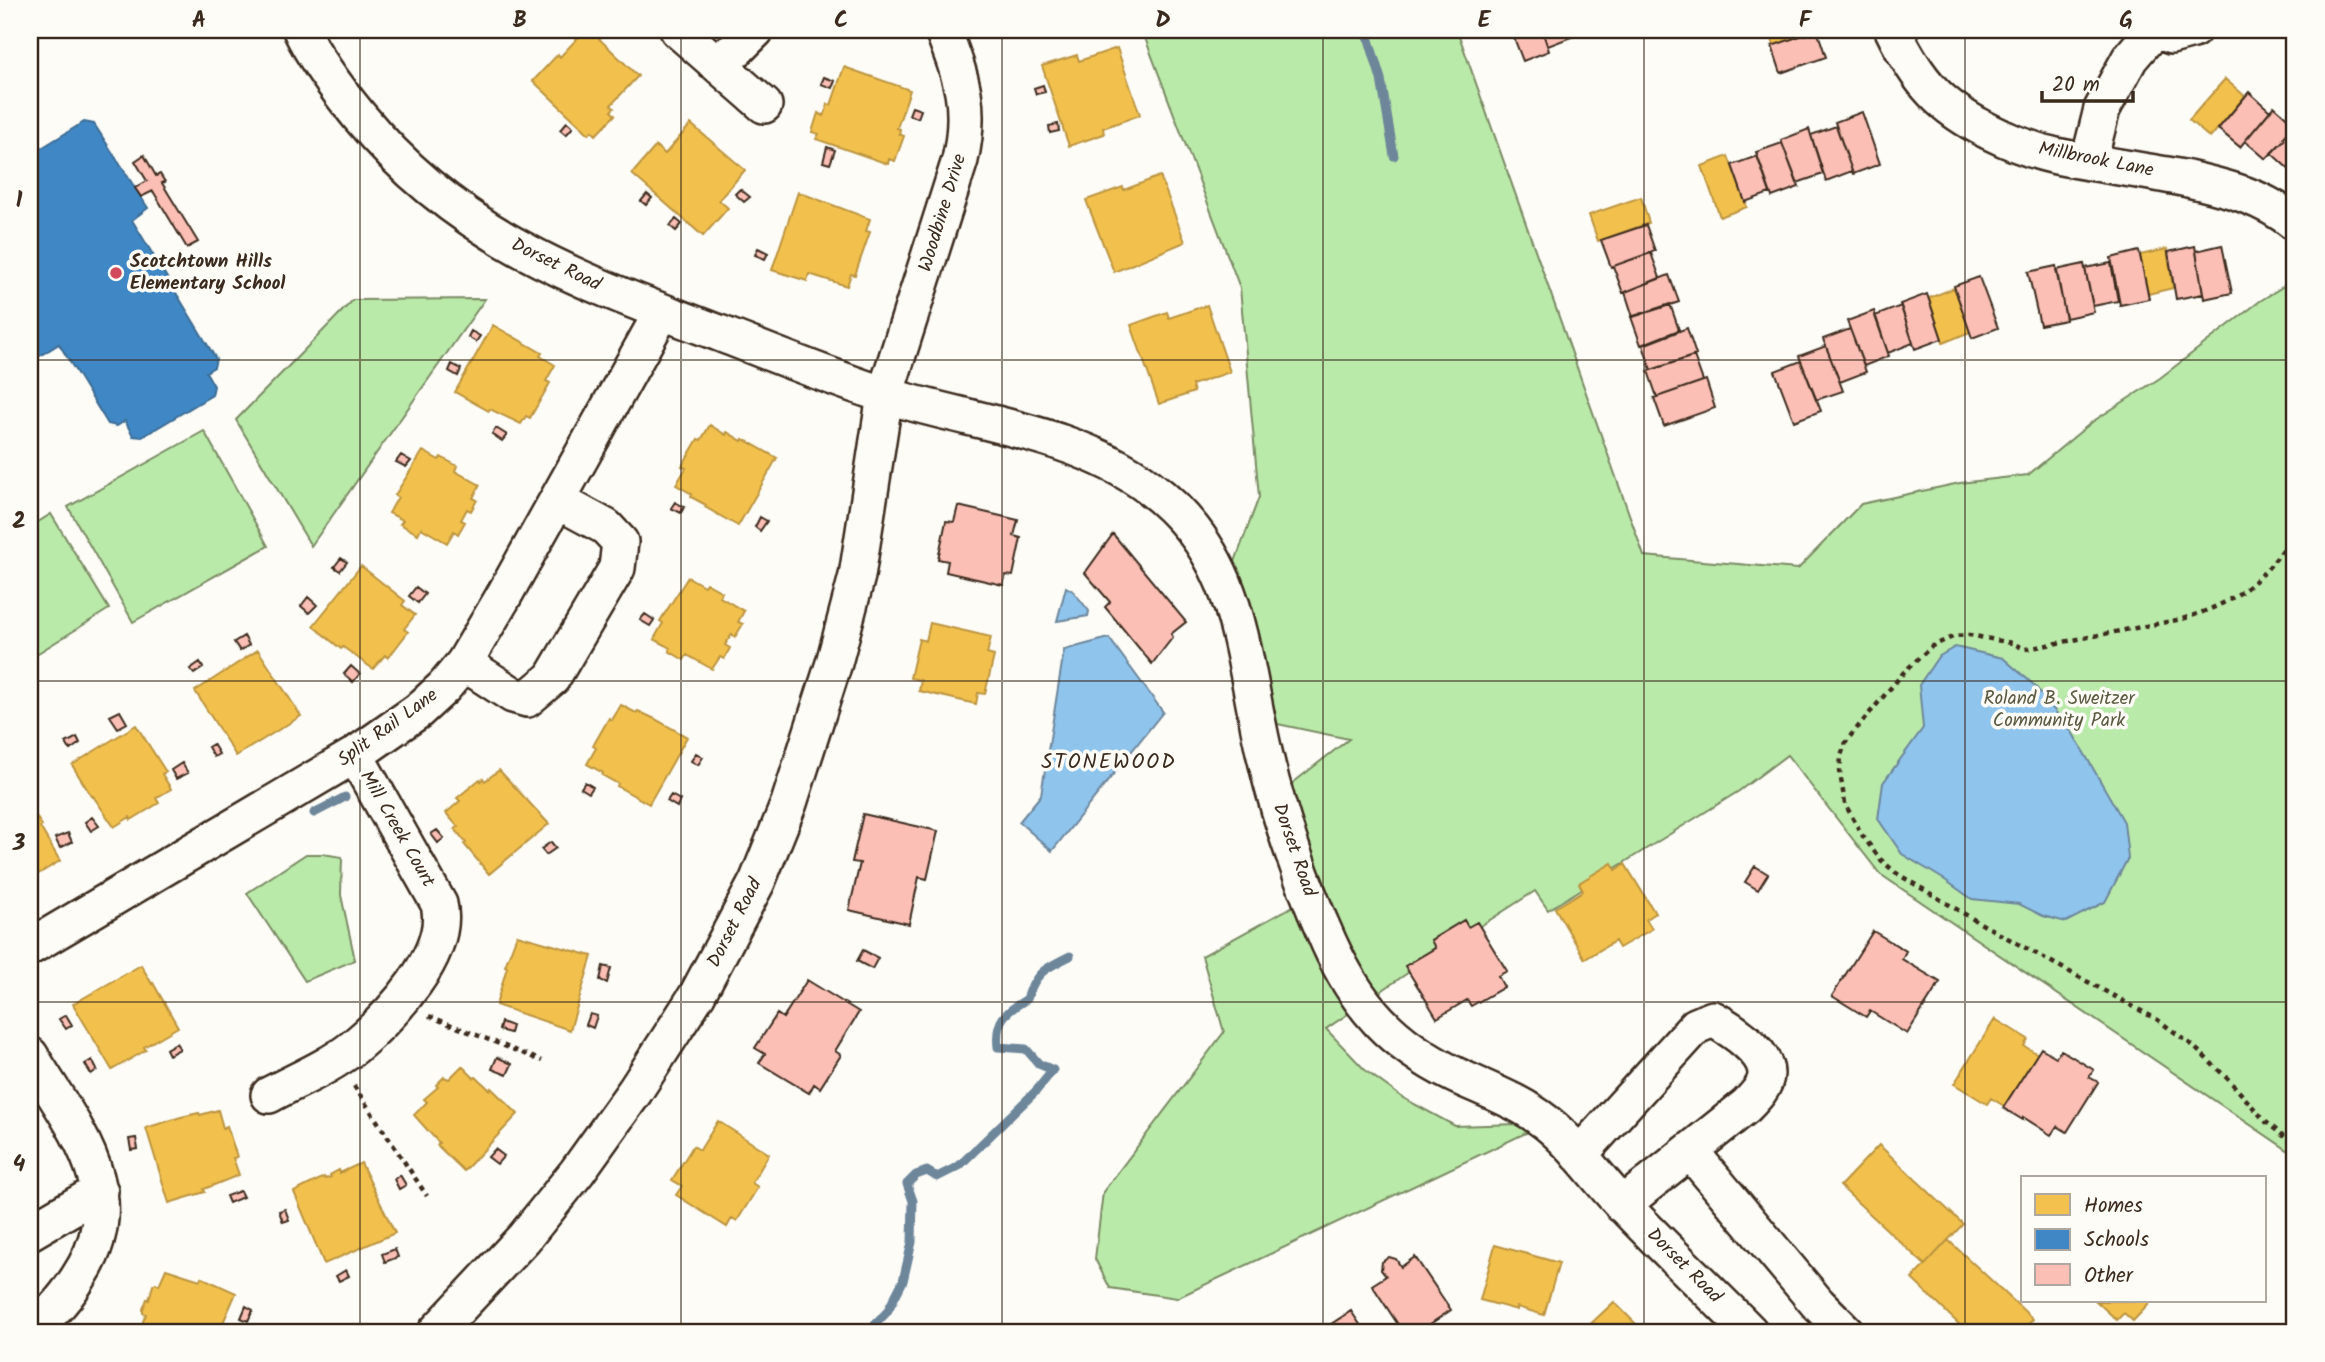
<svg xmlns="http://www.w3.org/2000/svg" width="2325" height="1362" font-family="Kalam,sans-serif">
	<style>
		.green { fill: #baeaa9; stroke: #7a8a64; stroke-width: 2 }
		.water { fill: #8fc4ed; stroke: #6d869a; stroke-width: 2 }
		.homes { fill: #f2c14e; stroke: #bb9440; stroke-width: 2 }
		.schools { fill: #3f88c5; stroke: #3e6c93; stroke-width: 2 }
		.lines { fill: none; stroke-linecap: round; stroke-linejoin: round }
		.stream { stroke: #6d869a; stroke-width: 9 }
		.building { fill: #fbbfb5; stroke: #3b2a1e; stroke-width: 2 }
		.street-casing { stroke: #3b2a1e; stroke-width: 40 }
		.path { stroke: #3b2a1e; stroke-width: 4.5; stroke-dasharray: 5 5; stroke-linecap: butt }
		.street { stroke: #fdfcf7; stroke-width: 35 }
		.grid { fill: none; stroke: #3b2a1e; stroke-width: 2; stroke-opacity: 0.55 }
		.poi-dot { fill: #d1495b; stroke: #fdfcf7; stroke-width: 2.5 }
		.labels { text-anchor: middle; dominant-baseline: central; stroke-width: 7; stroke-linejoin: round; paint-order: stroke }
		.street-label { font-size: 19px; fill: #3b2a1e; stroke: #fdfcf7 }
		.poi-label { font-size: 19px; font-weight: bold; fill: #3b2a1e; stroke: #fdfcf7; text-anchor: start }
		.park-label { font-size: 19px; fill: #5b5a41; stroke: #fdfcf7 }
		.neighbourhood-label { font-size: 21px; letter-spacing: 2px; fill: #3b2a1e; stroke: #fdfcf7 }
		.neatline { fill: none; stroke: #3b2a1e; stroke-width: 2.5 }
		.grid-label { font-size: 23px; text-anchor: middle; font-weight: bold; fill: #3b2a1e }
	</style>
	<rect width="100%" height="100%" fill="#fdfcf7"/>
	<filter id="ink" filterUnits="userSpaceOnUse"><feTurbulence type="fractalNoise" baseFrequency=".0143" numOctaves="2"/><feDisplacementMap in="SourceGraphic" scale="14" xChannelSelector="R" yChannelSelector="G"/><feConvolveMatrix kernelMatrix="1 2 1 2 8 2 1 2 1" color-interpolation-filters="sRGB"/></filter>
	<g filter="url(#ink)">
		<!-- green -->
		<path class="green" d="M1142 30H1457L1644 556 1798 569 1861 504 1960 483 2028 475 2092 422 2160 378 2260 301 2295 279V1155L1880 874 1787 755 1739 791 1548 910 1535 891 1412 970 1326 1029 1366 1071 1403 1098 1455 1126 1547 1123 1177 1298 1110 1288 1095 1259 1103 1192 1224 1032 1202 956 1310 897 1276 796 1349 739 1258 720 1226 586 1259 497 1240 288Z
			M485 299 311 546 236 420 353 300Z
			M204 431 268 546 133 622 68 507Z
			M51 514 109 609 30 658V527Z
			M306 854H323L342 857 341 895 355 960 305 981 247 893Z"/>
		<!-- water -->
		<path class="water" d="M1066 587 1073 591 1089 611 1088 616 1057 621Z
			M1109 638 1163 712 1052 851 1019 822 1041 795 1064 650Z
			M1955 647 2003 658 2034 685 2072 732 2124 822 2128 858 2105 902 2066 922 2043 916 2019 904 1972 899 1945 880 1902 854 1878 819 1883 783 1923 728 1919 685 1938 657Z"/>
		<!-- homes -->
		<path class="homes" d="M585 30H590L638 76 611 105 614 108 611 111 615 115 596 135 592 131 589 134 533 81 558 54 560 57Z
			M1769 30H1818L1774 45Z
			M1117 48 1140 115 1103 128 1104 134 1069 146 1042 66 1077 55 1079 61Z
			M844 67 910 90 897 128 900 129 899 134 904 136 895 161 889 159 888 164 816 139 819 134 812 132 818 113 824 116 828 104 831 105Z
			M2225 79 2245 96 2210 138 2189 120Z
			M691 124 745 170 719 200 728 208 703 236 632 174 656 146 665 154Z
			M1728 156 1747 207 1720 217 1702 166Z
			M1160 176 1185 242 1114 272 1086 200 1123 187 1124 190Z
			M798 192 870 219 866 231 870 232 855 275 851 274 847 286 809 274 807 281 772 270Z
			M1641 197 1649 223 1598 241 1589 215Z
			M2167 249 2173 288 2148 294 2140 255Z
			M1954 288 1970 332 1943 343 1929 298Z
			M1207 305 1230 372 1192 385 1194 392 1159 404 1131 325 1167 312 1169 318Z
			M493 325 542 353 540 356 555 365 546 381 550 383 530 418 526 416 521 424 490 409 489 411 455 392Z
			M710 425 726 435 727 432 742 441 743 439 777 458 738 526 705 507 706 505 691 497 692 494 676 485 686 468 682 466 698 439 701 440Z
			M423 451 439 460 441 457 457 466 455 471 480 485 473 498 477 500 471 511 467 509 461 520 465 522 458 534 454 531 447 543 421 528 418 534 400 524 403 520 389 513 398 497 395 495Z
			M361 566 405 601 402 605 415 615 404 629 408 632 388 658 385 655 373 669 343 647 341 649 313 626Z
			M688 577 704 586 706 583 722 592 720 597 744 611 738 622 743 624 735 637 732 634 725 645 730 648 724 659 720 657 712 669 687 655 684 660 669 651 670 648 654 639 663 623 660 621Z
			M930 623 991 637 987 654 994 656 985 694 978 693 976 704 919 691 921 680 910 678 919 639 926 641Z
			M258 650 301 716 236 756 195 691Z
			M621 705 636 713 638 711 655 719 687 737 649 804 617 786 618 784 602 775 603 773 587 764 596 748 593 746 609 718 612 720Z
			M136 725 166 772 162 774 171 789 156 798 159 803 131 820 130 817 114 827 93 796 92 797 72 765Z
			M499 770 549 824 489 874 464 844 466 843 455 829 458 827 446 813 460 801 457 798 480 779 481 781 483 778 485 781Z
			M30 806 42 826 40 827 60 861 30 879Z
			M1612 863 1616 870 1625 864 1655 913 1646 919 1652 929 1619 948 1615 941 1585 959 1555 908 1583 891 1579 883Z
			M517 935 592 956 570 1030 496 1005 507 967 505 966Z
			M141 965 152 984 153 983 178 1027 144 1047 146 1050 112 1070 73 1004Z
			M1995 1019 2028 1039 2024 1046 2038 1054 2004 1106 1991 1098 1987 1104 1954 1084Z
			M462 1066 474 1078 476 1077 490 1090 491 1088 518 1114 464 1171 437 1145 439 1143 414 1115 427 1102 424 1099 438 1087 436 1085 444 1077 449 1079Z
			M218 1110 223 1128 227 1126 237 1157 233 1158 239 1175 204 1189 205 1192 169 1203 146 1128 181 1117 199 1113 200 1115Z
			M718 1121 769 1154 752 1183 758 1187 737 1221 732 1218 727 1227 676 1195 682 1186 672 1180 693 1146 700 1150Z
			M1879 1145 1963 1224 1925 1265 1840 1186Z
			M361 1163 395 1233 324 1264 294 1192 324 1177 325 1179 331 1177 330 1175 339 1170 340 1173Z
			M1948 1240 2033 1319 2022 1332H1967L1912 1279Z
			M1495 1245 1559 1263 1544 1315 1517 1307V1310L1480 1300Z
			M166 1269 200 1280 201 1277 236 1293 219 1332 139 1331 146 1314 143 1313V1309L147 1299 149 1300 153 1285 156 1283 159 1285Z
			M2096 1301H2152L2133 1321 2124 1313 2117 1320Z
			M1614 1302 1644 1332H1582Z"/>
		<!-- schools -->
		<path class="schools" d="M84 122 94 124 148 208 132 220 216 359 214 367 206 372 214 386 212 395 142 437 133 436 125 421 117 426 108 424 59 344 30 362V155Z"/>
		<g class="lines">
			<!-- stream -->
			<path class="stream" d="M1366 30 1381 79 1394 156
				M314 813 345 797
				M868 1332 887 1312 903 1281 912 1242 913 1201 907 1184 916 1175 927 1171 937 1177 959 1166 1036 1091 1053 1070 1039 1064 1026 1049 998 1047C995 1020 1005 1012 1027 999 1036 971 1045 969 1070 956"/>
		</g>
		<!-- building -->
		<path class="building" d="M1511 30H1542L1549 51 1523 61Z
			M1542 30H1572L1574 36 1548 46Z
			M1817 30 1826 57 1781 73 1772 46Z
			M824 77 835 81 832 88 821 84Z
			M1043 85 1045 92 1036 94 1034 88Z
			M2249 92 2270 111 2240 147 2218 129Z
			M2274 106 2295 125 2283 138 2285 139 2266 159 2245 141Z
			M912 107 921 110 918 118 909 115Z
			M1862 112 1880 164 1853 174 1835 122Z
			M567 122 573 127 566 135 560 130Z
			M1058 124 1059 131 1050 133 1049 126Z
			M2295 125V169L2292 172 2271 153 2285 139 2283 138Z
			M1836 126 1852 171 1826 181 1811 135Z
			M1809 129 1823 174 1797 183 1781 140Z
			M1782 143 1799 187 1772 197 1756 152Z
			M827 147 835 150 830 164 823 162Z
			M144 155 156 176 160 174 165 182 162 183 198 242 187 248 153 191 141 197 135 188 147 181 135 161Z
			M1757 156 1770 193 1745 202 1732 165Z
			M740 189 750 197 744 202 735 194Z
			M647 194 652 198 646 205 641 201Z
			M676 219 682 224 676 231 670 226Z
			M1646 225 1655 251 1611 267 1601 240Z
			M2222 245 2232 293 2204 299 2196 251Z
			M2195 246 2203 294 2176 299 2168 252Z
			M758 248 768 253 765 259 755 255Z
			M2139 251 2149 299 2120 305 2111 258Z
			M1651 253 1660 278 1623 293 1613 266Z
			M2111 263 2118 301 2093 306 2085 268Z
			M2084 264 2094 312 2066 318 2056 270Z
			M2056 266 2066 320 2040 325 2028 272Z
			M1669 275 1679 302 1633 317 1625 292Z
			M1979 277 1998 328 1972 338 1954 286Z
			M1927 294 1942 339 1915 349 1900 304Z
			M1670 304 1679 330 1641 345 1631 317Z
			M1901 306 1913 343 1888 353 1875 316Z
			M1874 311 1889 356 1864 366 1847 321Z
			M1687 328 1696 355 1651 370 1643 345Z
			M1850 329 1866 372 1840 382 1823 339Z
			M471 331 480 336 476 342 468 337Z
			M1826 346 1843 391 1816 400 1799 356Z
			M1694 356 1703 381 1657 397 1648 371Z
			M1801 361 1821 411 1794 421 1775 371Z
			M452 364 461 369 458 376 449 371Z
			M1706 380 1715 408 1664 426 1654 398Z
			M496 428 507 435 502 441 492 434Z
			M401 455 411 461 406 467 396 462Z
			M675 502 684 507 681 513 671 508Z
			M958 506 1018 520 1014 536 1021 538 1013 576 1006 575 1003 585 946 572 948 561 938 559 946 521 954 522Z
			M760 517 767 521 760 531 755 527Z
			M1113 534 1186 622 1171 634 1173 637 1152 664 1105 607 1110 602 1085 573Z
			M341 558 347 562 340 571 334 567Z
			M416 587 425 594 418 603 409 596Z
			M308 597 317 605 309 613 301 606Z
			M645 614 654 620 650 626 640 620Z
			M244 636 249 645 240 651 234 642Z
			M200 662 203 668 194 674 190 669Z
			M351 666 360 674 353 682 344 674Z
			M120 711 127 723 118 728 110 716Z
			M77 737 80 743 70 750 66 743Z
			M213 744 219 754 214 757 208 747Z
			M696 753 703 757 698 765 691 761Z
			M182 763 188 773 176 779 171 770Z
			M585 782 593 787 589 793 581 788Z
			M671 795 680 800 677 807 667 801Z
			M863 814 938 831 927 879 919 877 909 924 849 910 860 863 852 862Z
			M92 817 99 826 91 831 85 822Z
			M437 830 444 838 438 843 431 834Z
			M68 833 72 842 60 848 55 838Z
			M551 842 556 848 546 855 541 849Z
			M1755 866 1768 874 1758 890 1745 882Z
			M1464 920 1468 927 1477 922 1507 971 1498 976 1504 987 1471 1006 1467 1000 1437 1018 1405 966 1435 948 1431 940Z
			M1873 931 1906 951 1902 959 1940 982 1907 1034 1870 1011 1866 1017 1832 996Z
			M863 950 878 958 872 969 857 961Z
			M603 966 611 968 607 983 600 980Z
			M807 980 859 1012 835 1051 841 1055 820 1088 814 1084 809 1093 759 1063 765 1054 755 1048 777 1014 783 1018Z
			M590 1014 597 1016 593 1028 586 1025Z
			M66 1015 72 1025 66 1029 59 1019Z
			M501 1022 512 1026 510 1033 499 1030Z
			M176 1043 180 1049 169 1055 166 1049Z
			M2041 1048 2056 1057 2061 1050 2094 1070 2089 1077 2098 1082 2067 1132 2057 1126 2051 1135 2023 1117V1120L2003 1108Z
			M497 1057 512 1064 507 1075 492 1069Z
			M92 1060 97 1070 91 1074 85 1064Z
			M136 1138 138 1149 131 1150 129 1139Z
			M495 1149 504 1156 497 1164 488 1157Z
			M400 1175 406 1185 399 1189 394 1179Z
			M240 1191 243 1197 229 1203 226 1196Z
			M285 1209 289 1220 283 1222 279 1211Z
			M395 1249 398 1257 385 1262 382 1254Z
			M1389 1257 1396 1259 1401 1267 1415 1257 1451 1310 1418 1332H1403L1372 1285 1386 1276 1381 1270 1382 1262Z
			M346 1270 349 1276 339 1281 336 1276Z
			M246 1306 253 1310 248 1321 241 1318Z
			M1351 1311 1365 1332H1319Z"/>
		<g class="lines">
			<!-- street casing -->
			<g class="street-casing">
				<path id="street" d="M301 30C316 61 337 89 359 116 458 237 577 280 719 333 774 354 829 377 885 395 970 422 1076 432 1149 487 1243 557 1240 652 1265 756 1280 820 1302 883 1329 943 1358 1007 1392 1044 1455 1075 1487 1090 1519 1101 1547 1123 1577 1147 1598 1180 1625 1207 1666 1250 1709 1290 1750 1332
					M678 30 764 105
					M1893 30C1904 53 1916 74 1933 92 1961 122 2016 147 2056 156 2100 165 2144 170 2188 179 2227 188 2264 197 2295 223
					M2157 30 2171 36 2193 30
					M713 61 736 50 756 30
					M2089 161 2102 109 2130 58 2154 30
					M464 663 513 695 527 699 552 678 617 568 620 542 606 527 558 501
					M30 947 355 755 418 711 444 687 464 663 502 599 662 312
					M30 1055C73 1127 134 1195 78 1278 66 1297 50 1317 30 1327
					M269 1095C297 1080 329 1067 354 1047 390 1017 451 954 439 904L355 755
					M1690 1151 1818 1304 1846 1332
					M1579 1155 1696 1026 1713 1019C1731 1029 1766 1051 1766 1074 1766 1086 1754 1098 1746 1106L1622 1205
					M30 1232 100 1191
					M436 1332 524 1238 577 1172 635 1091 697 995 757 882 789 803 834 663 857 576 885 395 960 160C972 106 962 80 943 30"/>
			</g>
			<!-- path -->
			<path class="path" d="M2295 533C2262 581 2238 602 2182 619L2037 647 2025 649 2012 643 1969 635 1955 636 1932 646 1904 672 1847 740 1841 755 1840 773 1845 804 1862 835 1880 859 1896 873 1978 922 2158 1020 2192 1045 2228 1079 2266 1122 2295 1145
				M429 1016 542 1061
				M354 1086 427 1196"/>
			<!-- street -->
			<use href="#street" class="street"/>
		</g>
	</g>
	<!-- grid -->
	<path class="grid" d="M360 30V1332M681 30V1332M1002 30V1332M1323 30V1332M1644 30V1332M1965 30V1332M30 360H2295M30 681H2295M30 1002H2295"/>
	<!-- markers -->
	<circle class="poi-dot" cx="116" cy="273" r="7"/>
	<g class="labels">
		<!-- street labels -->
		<g class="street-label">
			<text transform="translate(2096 160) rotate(11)">Millbrook Lane</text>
			<text transform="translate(943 213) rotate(-73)">Woodbine Drive</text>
			<text transform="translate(556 265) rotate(26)">Dorset Road</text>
			<text transform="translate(388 728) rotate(-36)">Split Rail Lane</text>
			<text transform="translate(397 829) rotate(60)">Mill Creek Court</text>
			<text transform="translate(1294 850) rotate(71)">Dorset Road</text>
			<text transform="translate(735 923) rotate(-63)">Dorset Road</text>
			<text transform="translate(1684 1266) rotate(45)">Dorset Road</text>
		</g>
		<!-- poi labels -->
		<g class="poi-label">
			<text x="130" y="262">Scotchtown Hills<tspan x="130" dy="22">Elementary School</tspan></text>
		</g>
		<!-- park labels -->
		<g class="park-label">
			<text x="2059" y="699">Roland B. Sweitzer<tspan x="2059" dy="22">Community Park</tspan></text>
		</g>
		<!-- neighbourhood labels -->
		<g class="neighbourhood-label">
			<text x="1109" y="762">STONEWOOD</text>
		</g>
	</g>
	<!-- margin -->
	<rect width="2325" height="1362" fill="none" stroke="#fdfcf7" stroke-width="77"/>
	<!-- legend -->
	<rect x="2021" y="1176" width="245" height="126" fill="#fdfcf7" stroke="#afa8a0" stroke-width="2"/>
	<rect x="2035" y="1194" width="35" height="21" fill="#f2c14e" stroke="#afa8a0" stroke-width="2"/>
	<text x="2084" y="1212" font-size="21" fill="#3b2a1e">Homes</text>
	<rect x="2035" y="1229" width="35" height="21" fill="#3f88c5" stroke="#afa8a0" stroke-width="2"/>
	<text x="2084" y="1246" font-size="21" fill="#3b2a1e">Schools</text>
	<rect x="2035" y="1264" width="35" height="21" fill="#fbbfb5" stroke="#afa8a0" stroke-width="2"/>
	<text x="2084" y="1282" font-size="21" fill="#3b2a1e">Other</text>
	<!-- scale -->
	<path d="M2042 91v10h91v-10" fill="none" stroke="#3b2a1e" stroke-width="3.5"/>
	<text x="2052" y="91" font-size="21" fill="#3b2a1e" stroke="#fdfcf7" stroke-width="5" paint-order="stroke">20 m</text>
	<rect x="38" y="38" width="2248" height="1286" class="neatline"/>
	<g class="grid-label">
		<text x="199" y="27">A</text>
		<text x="520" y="27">B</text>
		<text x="841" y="27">C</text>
		<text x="1163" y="27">D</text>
		<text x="1484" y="27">E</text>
		<text x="1805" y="27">F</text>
		<text x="2126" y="27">G</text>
		<text x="19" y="207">1</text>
		<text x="19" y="528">2</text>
		<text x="19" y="850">3</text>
		<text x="19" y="1171">4</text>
	</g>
</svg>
